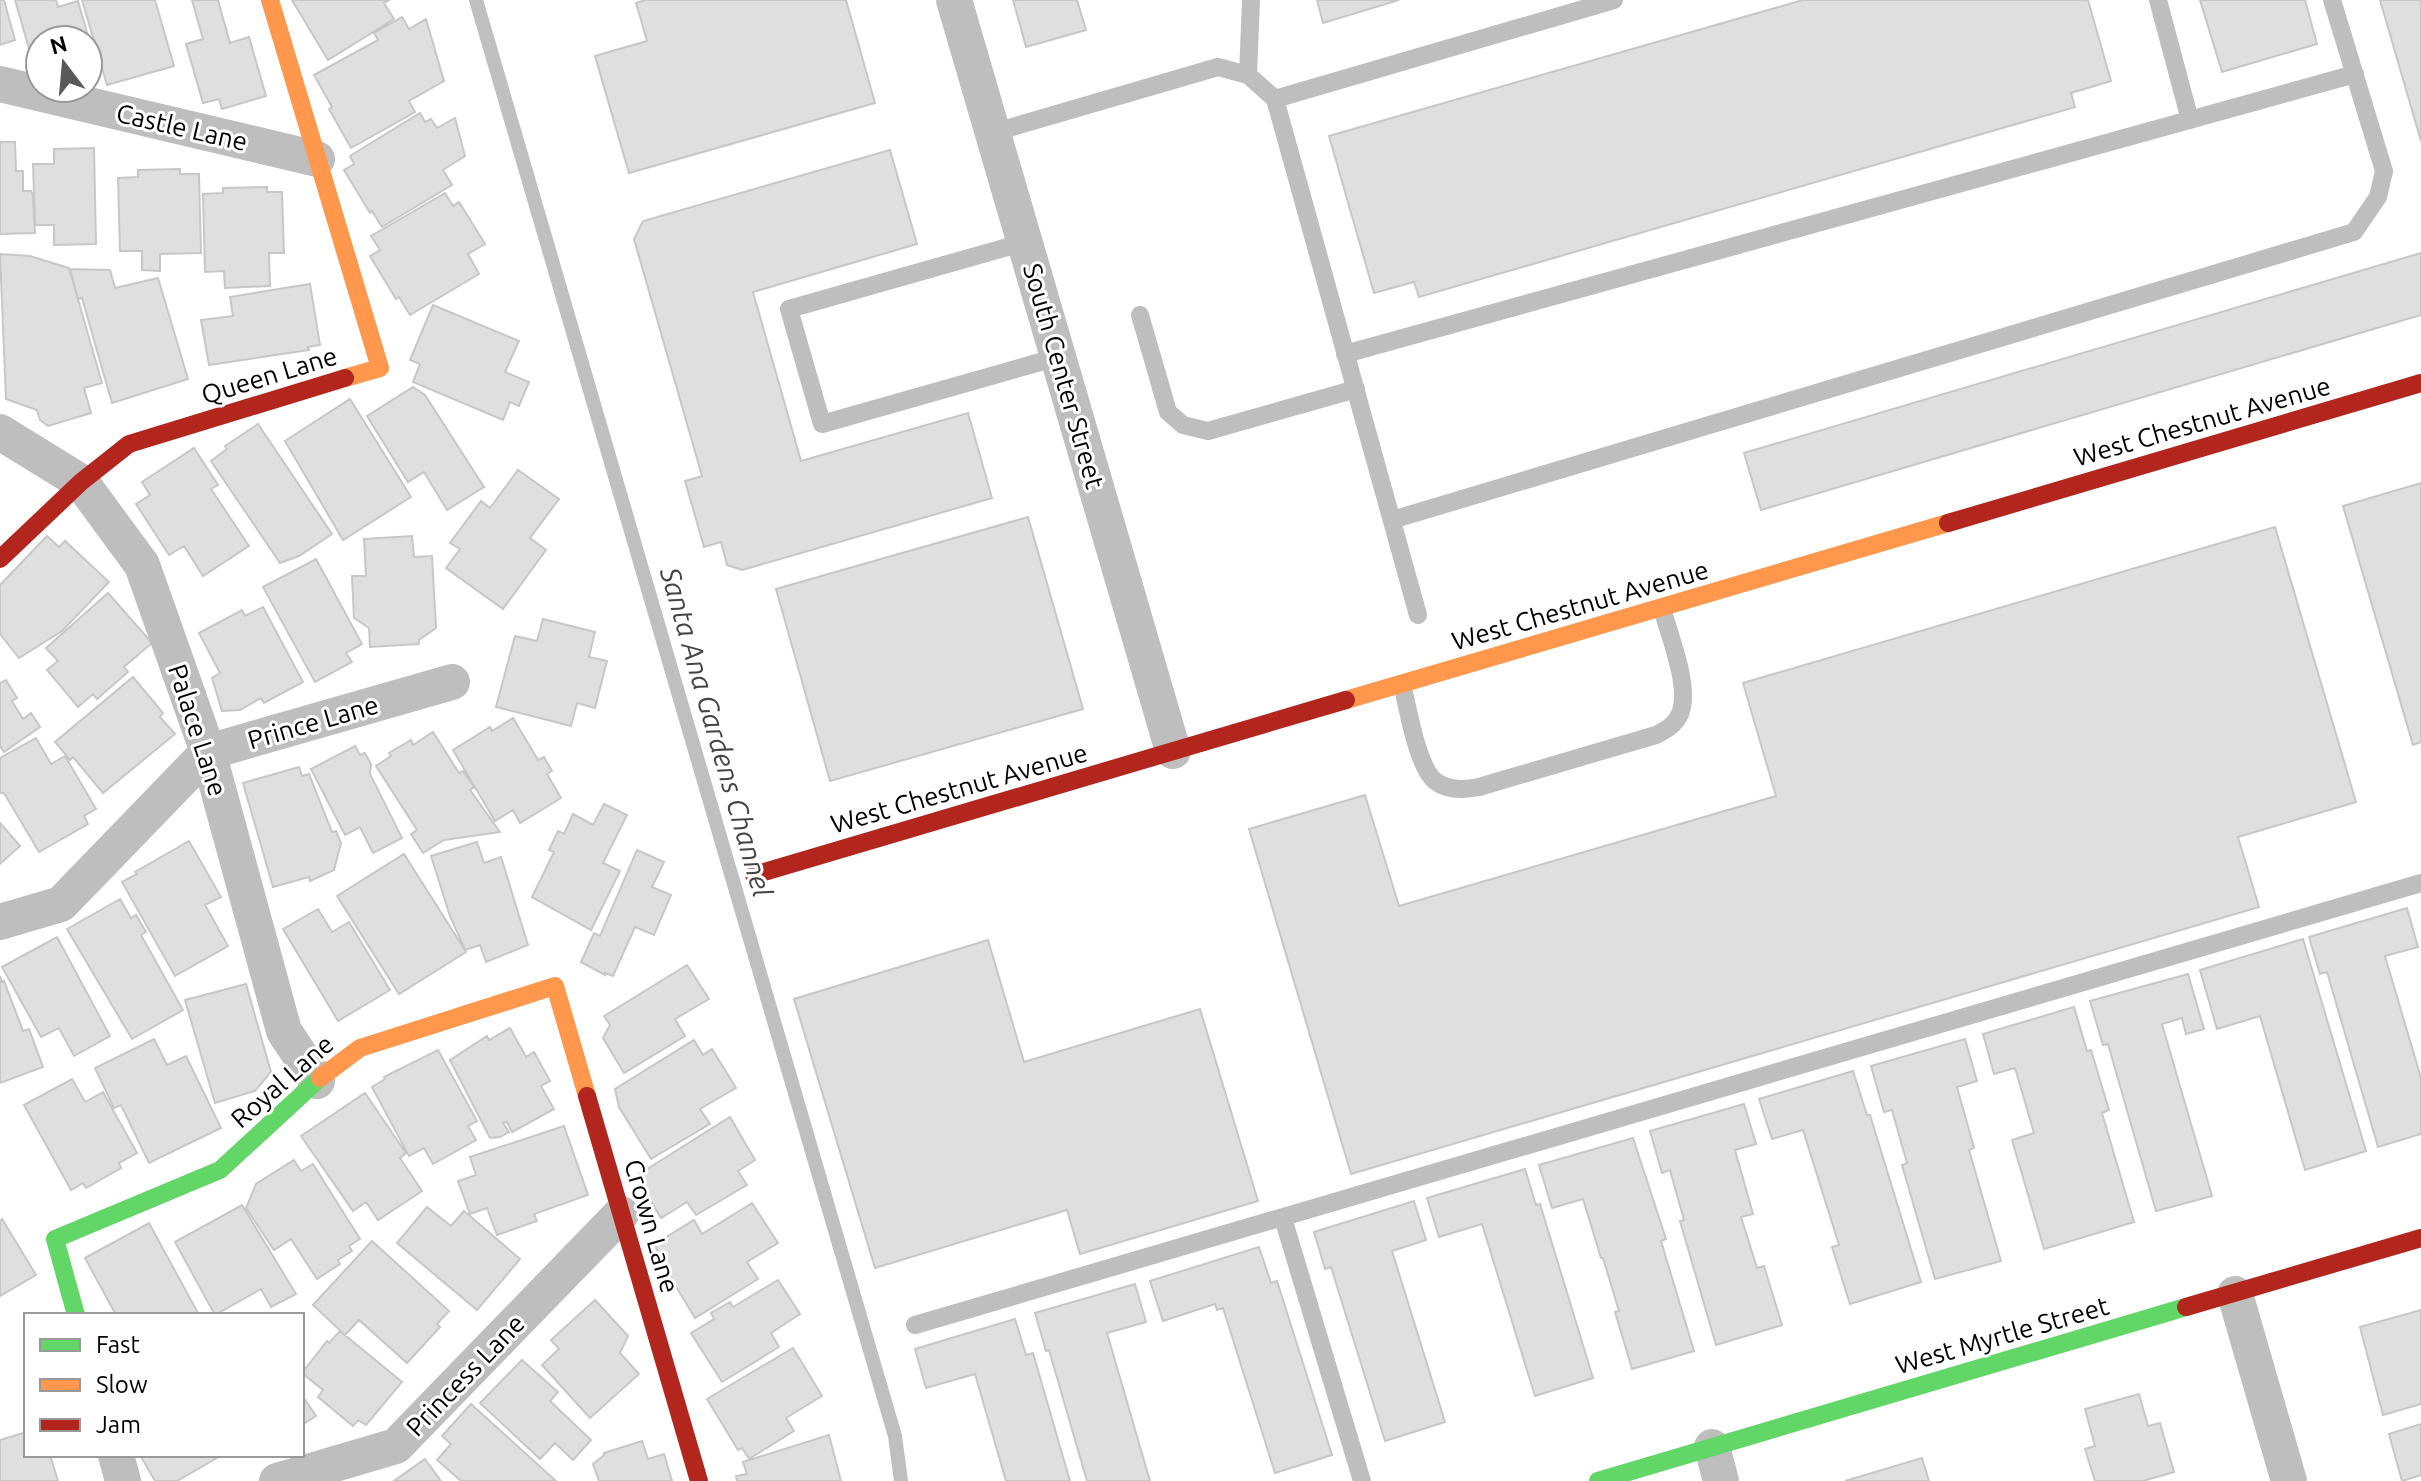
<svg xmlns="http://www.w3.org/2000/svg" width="2421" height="1481" font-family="Ubuntu,sans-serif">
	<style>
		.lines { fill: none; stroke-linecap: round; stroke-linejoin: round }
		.stream { stroke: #bfbfbf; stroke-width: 14 }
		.building { fill: #dfdfdf; stroke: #c7c7c7; stroke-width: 2 }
		.lane { stroke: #bebebe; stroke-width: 18 }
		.street { stroke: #bebebe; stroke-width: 36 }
		.fast { stroke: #63d668; stroke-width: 18 }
		.slow { stroke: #ff974d; stroke-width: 18 }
		.jam { stroke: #b3261e; stroke-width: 18 }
		.labels { text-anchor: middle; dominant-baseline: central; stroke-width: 6; stroke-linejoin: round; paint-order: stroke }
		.street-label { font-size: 26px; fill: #000; stroke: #fff }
		.water-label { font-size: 28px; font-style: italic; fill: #444; stroke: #fff }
	</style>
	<rect width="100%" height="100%" fill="#fff"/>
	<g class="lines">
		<!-- stream -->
		<path class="stream" d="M476 0 895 1436 901 1481"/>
	</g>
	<!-- building -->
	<path class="building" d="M0 0H4L15 40 0 45Z
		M15 0H56L58 7 78 1 96 64 88 66V40H40V80H38Z
		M82 0H155L174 66 107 85Z
		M192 0H218L230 43 249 37 266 96 222 109 219 99 203 103 186 44 203 39Z
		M292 0H389L384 3 394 19 328 60Z
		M646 0H846L875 103 629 173 595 56 647 41 636 3Z
		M1013 0H1077L1086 30 1026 47Z
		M1317 0H1399L1323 23Z
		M1803 0H2088L2111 81 2071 93 2075 107 1419 297 1414 282 1374 293 1329 136Z
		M2200 0H2305L2317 44 2222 72Z
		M2380 0H2421V141Z
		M402 17 409 29 426 19 444 81 409 101 415 112 351 148 329 109 332 107 314 75 378 40 374 33Z
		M420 113 425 122 431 119 437 128 455 118 465 156 443 170 452 185 382 227 372 211 370 213 344 170 354 164 350 156Z
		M0 142H15L16 171H23V191H31L33 197 35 233 0 234Z
		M94 148 96 244 54 245V225H35L33 164H54V149Z
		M890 150 917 244 753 292 801 461 968 413 992 498 742 570 727 565 721 542 704 547 685 481 702 476 634 239 643 221Z
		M180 169V174H199L201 253 160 254V271L142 270V251H120L118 178 138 177V170Z
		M267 187V192H282L284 253H269L270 286 225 288 224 271 205 272 203 194 223 193V188Z
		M445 193 453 206 459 202 485 244 468 254 479 274 410 315 399 297 396 299 370 256 380 250 371 236Z
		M2421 253V315L1761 510 1744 453Z
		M0 254 30 256 69 268 102 383 84 388 91 413 48 426 40 420 37 410 6 399Z
		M70 269 110 270 115 288 158 278 188 379 112 403 82 298 78 299Z
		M310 284 320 345 308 347 309 350 209 365 201 320 233 316 230 297Z
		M433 305 519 341 505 372 529 382 519 406 510 402 503 420 413 382 420 364 410 360Z
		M413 387 425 395 484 487 447 510 424 472 408 482 367 416Z
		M350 399 411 497 343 540 285 441Z
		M258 424 332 534 299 556 280 563 211 461 227 449 225 446Z
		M194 448 218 485 211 489 249 546 203 576 184 546 169 555 136 504 150 495 142 482Z
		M518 470 559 499 530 538 546 550 503 609 446 568 460 549 450 543 481 501 490 508Z
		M2421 483V742L2413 745 2343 506Z
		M1028 517 1083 709 830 781 776 589Z
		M2275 527 2356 802 2238 837 2259 907 1351 1174 1249 829 1365 795 1399 906 1776 796 1743 683Z
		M47 536 59 547 65 541 109 582 62 631 19 658 0 634V585Z
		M412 536 414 557 432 556 436 628 419 640V644L370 647 369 628 354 618 352 576H366L364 539Z
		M316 559 362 644 346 653 352 662 315 682 263 587Z
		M108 593 152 643 124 667 128 672 97 699 93 694 78 707 47 670 58 661 46 648Z
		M263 607 303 682 264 703 261 698 240 710 222 711 212 678 220 673 199 633 242 610 245 616Z
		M543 619 595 632 589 657 607 661 595 708 577 703 571 726 496 707 515 636 537 641Z
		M133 677 163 713 160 717 175 734 103 793 73 757 70 760 55 742Z
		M6 680 17 698 12 701 23 719 31 713 40 727 4 752 0 746V683Z
		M513 718 538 760 544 757 552 771 547 774 561 798 520 823 513 810 495 821 453 750 490 727 492 731Z
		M433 732 459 773 463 771 474 787 470 790 500 832 444 840 423 853 411 834 417 830 376 766 391 756 389 753 411 740 413 745Z
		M36 738 51 764 65 756 96 809 84 816 88 824 39 852 4 793H0V758Z
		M355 746 360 755 365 753 371 764 370 774 402 838 373 853 360 827 345 835 311 769Z
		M299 767 302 776 309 774 332 832 336 831 341 843 334 870 310 881 309 877 273 887 243 783Z
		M604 804 627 815 603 863 620 871 591 930 532 897 554 852 549 850 558 831 564 834 573 814 593 825Z
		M0 823 20 846 0 864Z
		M189 841 221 897 205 905 228 946 175 976 122 882 137 874 135 872Z
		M477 842 484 863 501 857 528 945 486 962 480 945 465 950 450 916 431 856Z
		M637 850 664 862 652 887 671 895 654 935 635 927 613 976 605 973V975L581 962 594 933 600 936Z
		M404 854 466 952 399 994 337 896Z
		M120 899 131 918 136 915 146 932 141 935 183 1010 132 1039 67 929Z
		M2407 908 2418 947 2385 956 2421 1078V1134L2378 1147 2327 972 2320 974 2309 937Z
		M318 909 332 932 349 922 390 990 338 1021 283 929Z
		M57 937 110 1036 74 1056 59 1028 41 1037 2 967Z
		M2303 939 2366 1151 2305 1170 2260 1016 2217 1029 2200 970Z
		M988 940 1024 1062 1200 1009 1258 1201 1080 1254 1067 1210 875 1268 794 999Z
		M687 965 709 999 675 1019 685 1036 624 1073 603 1038 610 1025 604 1016Z
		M2188 974 2204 1029 2186 1034 2182 1018 2162 1024 2212 1196 2156 1211 2108 1044 2103 1045 2090 1001Z
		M0 976 2 982 4 981 23 1031 29 1029 43 1067 0 1083Z
		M246 984 271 1072 255 1091 215 1103 185 1000Z
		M2074 1007 2087 1051 2091 1050 2109 1110 2102 1113 2134 1222 2044 1249 2012 1140 2034 1133 2015 1068 1994 1074 1983 1034Z
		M510 1028 526 1057 534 1052 550 1081 541 1086 554 1109 512 1132 507 1122 503 1123 509 1132 500 1137 490 1138 450 1060 487 1036 489 1040Z
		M154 1039 167 1065 186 1056 221 1128 149 1163 121 1105 114 1108 95 1068Z
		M1965 1039 1977 1081 1957 1087 1974 1148 1969 1150 2001 1261 1935 1279 1902 1165 1907 1163 1892 1110 1884 1112 1871 1066Z
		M694 1040 703 1055 712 1049 736 1088 700 1109 710 1124 651 1159 619 1107 615 1089Z
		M438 1050 477 1121 468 1126 476 1140 433 1164 424 1148 409 1156 372 1087 385 1079 384 1077Z
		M1853 1071 1867 1115H1870L1921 1282 1850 1304 1832 1247 1839 1245 1803 1130 1772 1139 1759 1099Z
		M72 1079 85 1102 103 1092 137 1153 119 1163 121 1168 86 1188 83 1183 71 1190 24 1105Z
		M365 1093 406 1153 400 1158 422 1191 378 1220 366 1202 353 1211 301 1136Z
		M1744 1104 1756 1144 1735 1150 1753 1214 1741 1217 1757 1268 1764 1266 1782 1325 1716 1345 1680 1221 1684 1220 1670 1170 1662 1173 1650 1131Z
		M730 1117 755 1160 738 1171 747 1185 696 1215 687 1202 661 1218 636 1176Z
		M564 1126 588 1195 534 1214 537 1221 497 1235 487 1208 470 1214 458 1181 476 1175 470 1157Z
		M1633 1138 1666 1239 1661 1241 1694 1351 1632 1369 1615 1312 1619 1311 1603 1258H1601L1583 1199 1552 1208 1539 1165Z
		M294 1160 301 1171 313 1164 360 1239 349 1246 352 1251 338 1260 340 1264 317 1279 291 1239 274 1250 246 1208 256 1184Z
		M1525 1169 1536 1205 1540 1204 1593 1378 1535 1396 1482 1224 1439 1237 1427 1198Z
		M1414 1201 1426 1240 1392 1251 1445 1422 1385 1441 1331 1267 1325 1269 1314 1232Z
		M752 1203 778 1243 747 1262 758 1279 695 1318 660 1260 655 1244 694 1220 702 1234Z
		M242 1205 296 1294 271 1307 261 1289 215 1315 175 1242Z
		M427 1207 451 1226 464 1211 520 1259 477 1310 397 1243Z
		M2 1219 36 1275 0 1296V1221Z
		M149 1223 199 1315H116L85 1258Z
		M372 1241 449 1311 437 1324 440 1327 407 1363 359 1320 345 1335 313 1305Z
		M1259 1247 1271 1283 1277 1281 1332 1455 1275 1473 1223 1308 1217 1310 1215 1304 1163 1321 1150 1281Z
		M778 1280 800 1314 771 1333 779 1347 722 1382 691 1333 714 1319 711 1313 730 1302 733 1307Z
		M1135 1284 1146 1322 1107 1333 1150 1481H1087L1049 1350 1046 1351 1035 1313Z
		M595 1300 628 1336 620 1353 639 1374 590 1418 542 1365 559 1349 551 1340Z
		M2421 1310V1404L2383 1415 2360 1327Z
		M1015 1319 1026 1355 1033 1353 1070 1481H1006L975 1374 926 1388 915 1349Z
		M340 1331 402 1382 366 1425 358 1420 353 1426 318 1397 323 1390 302 1373 327 1341 329 1343Z
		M793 1348 822 1396 786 1418 794 1431 749 1459 742 1448 738 1450 707 1399Z
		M522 1360 558 1392 550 1401 591 1440 573 1460 555 1443 540 1459 480 1403Z
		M2139 1394 2148 1426 2160 1423 2174 1472 2143 1481H2095L2085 1449 2095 1446 2085 1409Z
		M302 1395 316 1416 302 1425Z
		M471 1404 556 1481H461L437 1460 451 1444 442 1436Z
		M2421 1424V1475L2402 1481 2389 1434Z
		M26 1432V1455H50L58 1481H0V1440Z
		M829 1435 841 1481H737L736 1476 747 1474 743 1462Z
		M642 1441 648 1459 664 1454 672 1481H599L593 1464 604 1455V1453Z
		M140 1455H222L177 1481H155Z
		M1922 1458 1929 1481H1845Z
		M425 1459 441 1481H394Z"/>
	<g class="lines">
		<!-- lane -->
		<path class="lane" d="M2158 0 2190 120
			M1248 75 1251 0
			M1275 99 1614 0
			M992 133 1218 67 1248 75 1275 99 1418 615
			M1025 242 789 309 822 424 1058 357
			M1140 315 1168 412 1183 425 1208 431 1356 389
			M1345 354 2355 74
			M1392 520 2354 232 2378 197 2384 171 2332 0
			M1402 684C1408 708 1417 766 1435 781 1448 791 1464 790 1479 787L1656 735C1666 730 1675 725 1680 714 1691 687 1669 635 1662 608
			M1283 1218 1362 1481
			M915 1325 2421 883"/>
		<!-- street -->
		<path class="street" d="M954 0 1173 751
			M0 84 317 159
			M0 432 81 482 142 565 208 752 284 1031 317 1081
			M0 922 61 904 208 752 452 682
			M2235 1294 2289 1481
			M1712 1447 1721 1481
			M116 1455 123 1481
			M277 1481 396 1446 621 1214"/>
		<!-- fast -->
		<path class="fast" d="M76 1315 55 1239 220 1170 320 1078
			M1598 1481 2186 1307"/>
		<!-- slow -->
		<path class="slow" d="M270 0 380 368 345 378
			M1346 700 1948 523
			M320 1078 360 1048 555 986 587 1096"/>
		<!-- jam -->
		<path class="jam" d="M1948 523 2421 383
			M0 559 81 482 129 444 345 378
			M754 875 1346 700
			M587 1096 699 1481
			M2186 1307 2421 1238"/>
	</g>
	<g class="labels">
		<!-- street labels -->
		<g class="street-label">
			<text transform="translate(182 127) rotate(13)">Castle Lane</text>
			<text transform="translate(269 375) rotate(-17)">Queen Lane</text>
			<text transform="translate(1064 376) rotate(74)">South Center Street</text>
			<text transform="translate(2202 421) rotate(-16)">West Chestnut Avenue</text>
			<text transform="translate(1580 605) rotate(-16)">West Chestnut Avenue</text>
			<text transform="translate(313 722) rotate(-16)">Prince Lane</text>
			<text transform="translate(198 730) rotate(72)">Palace Lane</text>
			<text transform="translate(959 788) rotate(-16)">West Chestnut Avenue</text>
			<text transform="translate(282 1081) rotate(-41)">Royal Lane</text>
			<text transform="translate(652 1226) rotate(74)">Crown Lane</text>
			<text transform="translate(2002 1335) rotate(-16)">West Myrtle Street</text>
			<text transform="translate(465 1375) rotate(-46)">Princess Lane</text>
		</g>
		<!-- water labels -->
		<g class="water-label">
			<text transform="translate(717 732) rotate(74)">Santa Ana Gardens Channel</text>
		</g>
	</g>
	<!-- legend -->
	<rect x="24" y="1313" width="280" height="144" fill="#ffffff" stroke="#999999" stroke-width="2"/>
	<rect x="40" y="1339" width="40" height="12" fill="#63d668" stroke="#999999" stroke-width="2"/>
	<text x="96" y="1353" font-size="24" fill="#000000">Fast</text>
	<rect x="40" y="1379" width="40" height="12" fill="#ff974d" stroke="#999999" stroke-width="2"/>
	<text x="96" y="1393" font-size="24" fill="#000000">Slow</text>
	<rect x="40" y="1419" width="40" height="12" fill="#b3261e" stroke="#999999" stroke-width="2"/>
	<text x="96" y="1433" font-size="24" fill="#000000">Jam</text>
	<!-- north arrow -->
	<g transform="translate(64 64) rotate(344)"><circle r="38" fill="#ffffff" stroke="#999999" stroke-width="2"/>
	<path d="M0-6L14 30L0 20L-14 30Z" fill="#595959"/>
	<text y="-12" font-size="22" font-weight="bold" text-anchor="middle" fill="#000000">N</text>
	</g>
</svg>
